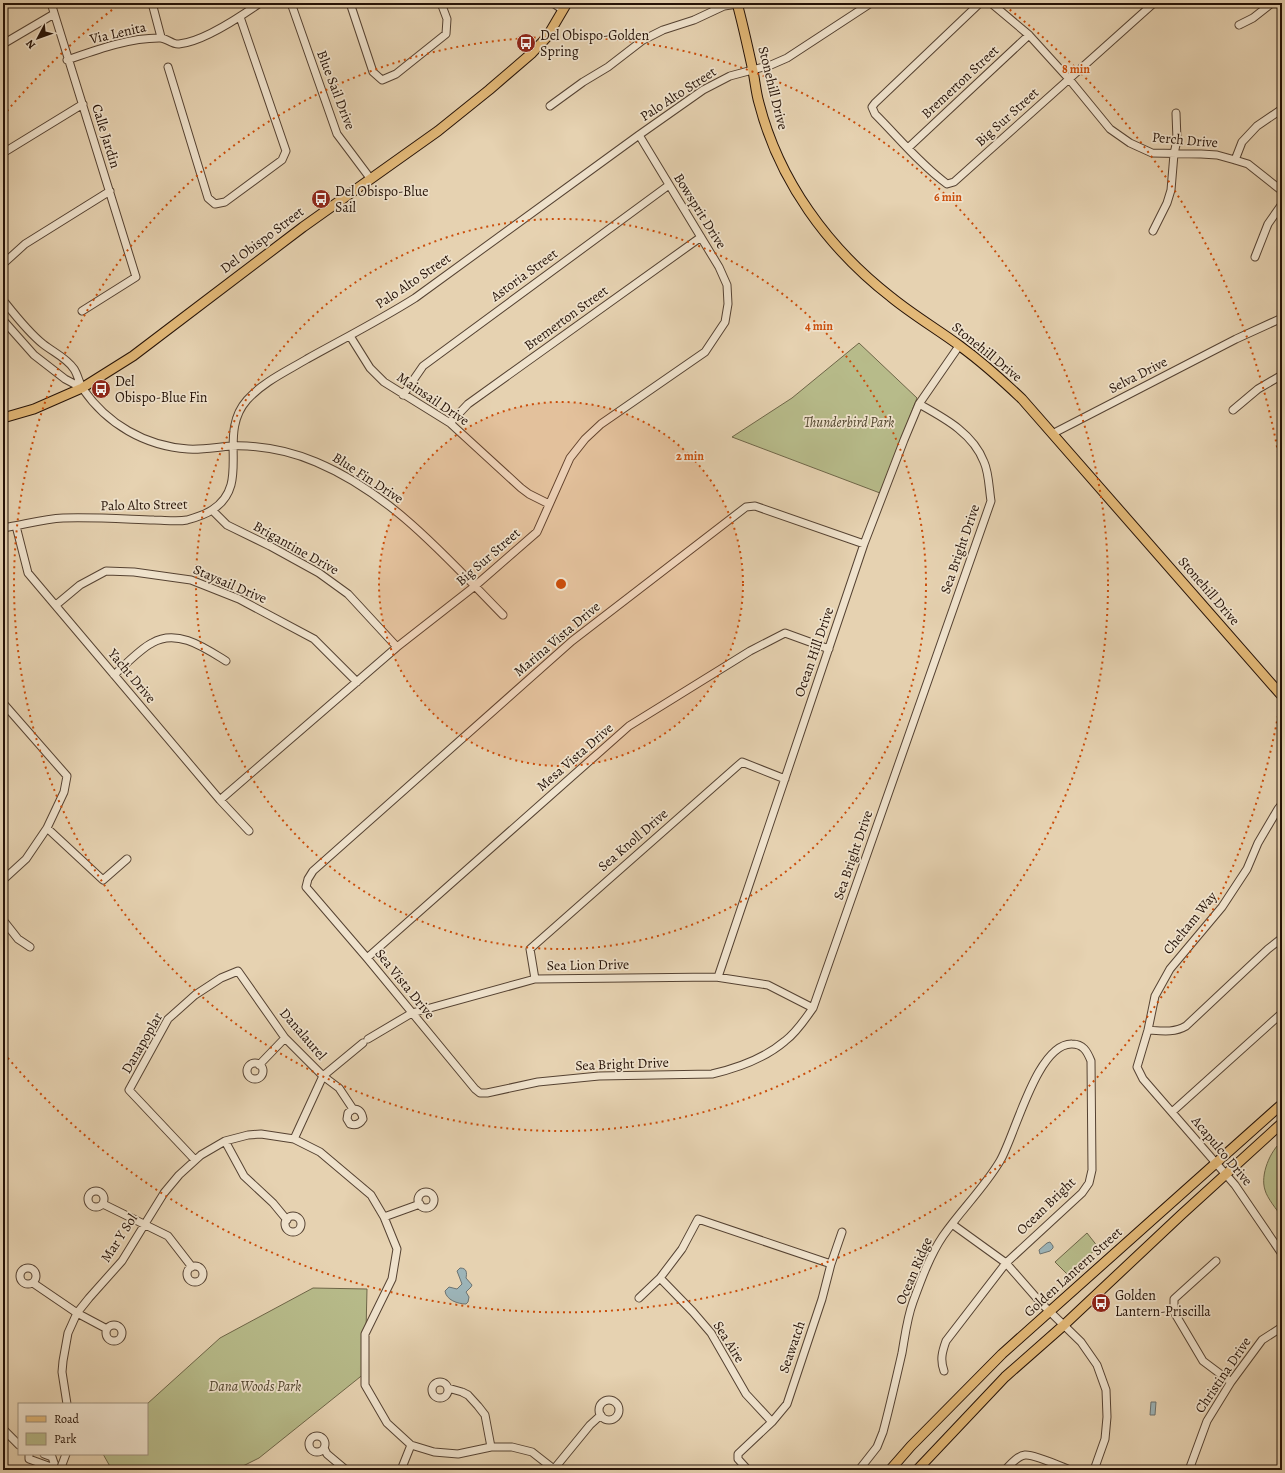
<svg xmlns="http://www.w3.org/2000/svg" width="1285" height="1473" font-family="Alegreya,serif">
	<style>
		.green { fill: #b7bb8a; stroke: #6e6648 }
		.water { fill: #9cb4b8; stroke: #6c7371 }
		.lines { fill: none; stroke-linecap: round; stroke-linejoin: round }
		.minor-casing { stroke: #554232; stroke-width: 9 }
		.major-casing { stroke: #251207; stroke-width: 11 }
		.minor { stroke: #efe2cc; stroke-width: 7 }
		.major { stroke: #e3b978; stroke-width: 9 }
		.ring { fill: none; stroke: #cb4e0b; stroke-width: 2; stroke-dasharray: 2 4 }
		.labels { text-anchor: middle; dominant-baseline: central; stroke-width: 3.5; stroke-linejoin: round; paint-order: stroke }
		.street-label { font-size: 14px; fill: #251207; stroke: #efe2cc }
		.poi-label { font-size: 14px; fill: #251207; stroke: #efe2cc; text-anchor: start }
		.park-label { font-size: 14px; font-style: italic; fill: #51452e; stroke: #efe2cc }
		.centre { fill: #cb4e0b; stroke: #efe2cc; stroke-width: 2 }
		.ring-label { font-size: 12px; text-anchor: middle; font-weight: bold; fill: #cb4e0b; stroke: #efe2cc; stroke-width: 3.5; stroke-linejoin: round; paint-order: stroke }
	</style>
	<rect width="100%" height="100%" fill="#e6d2b1"/>
	<filter id="stains"><feTurbulence type="fractalNoise" baseFrequency=".005" numOctaves="4"/><feColorMatrix values="0 0 0 0 .2 0 0 0 0 .09 0 0 0 0 .02 0 0 0 .5 -.17"/></filter>
	<radialGradient id="worn" r=".72"><stop offset=".6" stop-color="#630" stop-opacity="0"/><stop offset="1" stop-color="#630" stop-opacity=".3"/></radialGradient>
	<!-- green -->
	<path class="green" d="M859 343 917 398 880 493 732 437 792 398Z
		M1282 1141V1217C1277 1210 1267 1198 1265 1190 1260 1175 1270 1151 1282 1141Z
		M1087 1233 1098 1247 1068 1275 1055 1262Z
		M313 1288 367 1289 365 1373 259 1458 235 1470H112L103 1454H147V1404L220 1338Z"/>
	<!-- water -->
	<path class="water" d="M1050 1242 1053 1246V1248L1050 1251 1040 1254 1039 1250 1047 1243Z
		M460 1268C467 1268 467 1273 466 1278L472 1285 471 1287 466 1292 469 1297 468 1302 466 1304C458 1304 446 1300 445 1291L449 1287 457 1289 462 1284 457 1271Z
		M1151 1402H1156L1155 1415H1150Z"/>
	<g class="lines">
		<!-- minor casing -->
		<g class="minor-casing">
			<path id="minor" d="M51 3 136 277 82 311
				M152 3 161 37
				M291 3 337 134 370 178
				M350 3 373 72 382 80 396 74 446 34 447 19 441 3
				M553 3 563 10
				M980 3 875 103 872 107 875 114C898 137 920 164 947 184L954 182 1154 3
				M991 3 1029 35 1069 79 1110 129 1130 143 1152 153 1201 154 1217 155 1235 160 1248 164 1282 191
				M1239 25 1253 18 1272 3
				M3 44 54 14
				M67 60C96 50 128 38 159 38 166 37 172 45 179 44 203 42 240 17 260 3
				M168 67 208 198 215 204 225 202 282 160 286 151 240 17
				M550 106 583 82 608 67 643 40 663 30 694 20 724 6 738 4
				M908 148 1029 35
				M3 153 83 104
				M1235 160 1242 142 1257 126 1282 109
				M1153 231 1167 203 1171 190 1174 154 1177 140 1176 113
				M1255 257 1268 224 1282 204
				M3 264 25 244 110 191
				M3 300C15 315 28 332 43 344 53 352 67 358 74 369 78 375 79 383 83 389 107 424 145 446 188 449 202 450 217 447 231 446 259 445 290 451 316 462 392 494 446 557 503 615
				M3 320 34 355 65 379 82 388
				M350 336 370 368 384 382 450 423 521 488 529 494 549 504
				M403 395 423 366 669 185
				M1233 410 1258 389 1282 375
				M450 423 468 404 701 237
				M1052 434 1236 339 1282 318
				M212 510 227 525 270 546 319 573 348 594 397 647
				M16 526 28 573 220 800 249 831
				M3 528C23 525 43 519 63 518 93 517 124 519 154 520 164 520 177 522 187 520 194 518 206 514 212 510 253 484 216 435 247 400 263 382 287 371 307 359 343 339 380 320 415 298L639 135 703 90 730 76 771 65 787 58 871 3
				M864 544 755 506 746 507 572 641 313 871 308 879 306 887 367 958 475 1089 480 1093H487L538 1082 599 1076 712 1074C738 1068 765 1058 785 1041 797 1032 805 1019 813 1008L991 501C989 489 989 473 984 462 973 433 944 418 919 404
				M56 605 80 585 106 571 134 572 191 580 239 599 314 639 357 682
				M114 675C125 665 140 649 152 643 177 628 205 648 226 661
				M3 703 67 776 64 792 47 828 26 859 3 880
				M220 800 397 647 475 586 537 532 570 458 585 439 601 424 705 352 725 322 728 304 727 285 719 267 639 135
				M1282 804 1278 809 1258 843 1247 869 1222 907 1170 969 1155 996 1148 1030 1137 1067 1143 1079 1235 1185 1282 1254
				M47 828 103 880 127 859
				M3 920 18 939 30 947
				M367 958 629 726 750 651 785 633 829 649
				M718 977 864 544 904 440 919 404 959 346
				M535 979 530 949 742 762 785 779
				M1148 1030C1162 1031 1174 1033 1186 1026L1268 949 1282 938
				M368 1039 412 1013 535 979 716 977 768 985 813 1008
				M247 1071a8 8 0 1 1 16 0a8 8 0 1 1-16 0Z
				M259 1065 285 1038
				M1172 1112 1282 1013
				M294 1139 323 1076 363 1043
				M225 1141 244 1176 273 1203 287 1220
				M195 1160 129 1090 168 1019 195 995 221 978 238 971 285 1038 323 1076 339 1088 353 1109C359 1109 362 1112 363 1119 360 1124 356 1126 350 1124L347 1119 348 1113 353 1109
				M88 1199a8 8 0 1 1 16 0a8 8 0 1 1-16 0Z
				M418 1200a8 8 0 1 1 16 0a8 8 0 1 1-16 0Z
				M103 1204 168 1236 192 1267
				M285 1224a8 8 0 1 1 16 0a8 8 0 1 1-16 0Z
				M384 1217 420 1204
				M952 1224 1006 1263 1041 1303 1081 1342 1097 1365 1106 1390 1107 1417 1105 1439 1094 1470
				M1216 1261 1174 1299V1312L1203 1361 1231 1382
				M187 1274a8 8 0 1 1 16 0a8 8 0 1 1-16 0Z
				M20 1276a8 8 0 1 1 16 0a8 8 0 1 1-16 0Z
				M660 1278 693 1312 711 1333 746 1394 772 1422
				M33 1283 77 1313 107 1329
				M639 1298 660 1278 682 1249 698 1219 831 1264
				M106 1333a8 8 0 1 1 16 0a8 8 0 1 1-16 0Z
				M432 1390a8 8 0 1 1 16 0a8 8 0 1 1-16 0Z
				M448 1388 462 1392 468 1395 478 1406 485 1415 491 1447
				M599 1410a10 10 0 1 1 20 0a10 10 0 1 1-20 0Z
				M67 1404 62 1372 63 1361 68 1333 77 1313 89 1298 122 1261 164 1193 179 1175 201 1155 225 1141 248 1135 261 1134 294 1139 320 1152 371 1195 384 1217 397 1249 392 1279 365 1334V1385L387 1423 411 1445 434 1452 458 1454 491 1447H512L532 1452 555 1470
				M3 1429 19 1445
				M309 1444a8 8 0 1 1 16 0a8 8 0 1 1-16 0Z
				M324 1448 327 1454 346 1470
				M29 1454V1459L51 1467 54 1463
				M44 1454 52 1457 54 1463
				M554 1469 590 1425 601 1415
				M60 1470 66 1454
				M401 1470 411 1445
				M748 1470 738 1459V1454L772 1422 787 1404 822 1299 831 1264 842 1232
				M859 1470 877 1447 883 1432C890 1406 896 1379 902 1353 905 1336 907 1318 913 1302 921 1280 930 1255 943 1236 961 1210 984 1188 1000 1161 1015 1136 1037 1043 1072 1044 1083 1044 1087 1051 1091 1061L1092 1170 1089 1183 1082 1193 1006 1263 946 1341C942 1352 940 1360 944 1371
				M1005 1470C1010 1465 1017 1456 1025 1455 1034 1454 1060 1466 1070 1470
				M1189 1470 1207 1421 1231 1382 1262 1340 1282 1327"/>
		</g>
		<!-- major casing -->
		<g class="major-casing">
			<path id="major" d="M737 3C743 25 748 48 753 71 755 81 756 93 759 103 779 181 828 248 891 297 913 315 937 329 960 346 982 362 1002 380 1022 399L1282 696
				M3 418 34 409 82 388 133 356 303 227 438 131 489 90 532 53 547 37 567 3
				M890 1470 911 1446 1002 1354 1282 1104
				M917 1470 1005 1377 1064 1325 1181 1215 1282 1123"/>
		</g>
		<!-- minor -->
		<use href="#minor" class="minor"/>
		<!-- major -->
		<use href="#major" class="major"/>
	</g>
	<!-- distance rings -->
	<circle cx="561" cy="584" r="182" fill="#cb4e0b" fill-opacity=".12"/>
	<g class="ring">
		<circle cx="561" cy="584" r="182"/>
		<circle cx="561" cy="584" r="365"/>
		<circle cx="561" cy="584" r="547"/>
		<path d="M1282 692A729 729 0 0 1 7 1057M7 111A729 729 0 0 1 117 6M1005 6A729 729 0 0 1 1282 476"/>
	</g>
	<!-- icons -->
	<defs>
		<g id="bus-disc" transform="scale(1)"><circle r="9.5" fill="#8f2418" stroke="#efe2cc"/><path d="M-5-6H5V4H4V6H2V4H-2V6H-4V4H-5ZM-3.5-4V0h7V-4ZM-3.5 1.2v1.5H-2V1.2ZM2 1.2v1.5H3.5V1.2Z" fill="#fff"/></g>
	</defs>
	<g fill-rule="evenodd">
		<use href="#bus-disc" x="526" y="43"/>
		<use href="#bus-disc" x="321" y="199"/>
		<use href="#bus-disc" x="101" y="389"/>
		<use href="#bus-disc" x="1101" y="1303"/>
	</g>
	<g class="labels">
		<!-- street labels -->
		<g class="street-label">
			<text transform="translate(118 33) rotate(-13)">Via Lenita</text>
			<text transform="translate(960 82) rotate(-43)">Bremerton Street</text>
			<text transform="translate(773 88) rotate(76)">Stonehill Drive</text>
			<text transform="translate(336 90) rotate(69)">Blue Sail Drive</text>
			<text transform="translate(678 94) rotate(-33)">Palo Alto Street</text>
			<text transform="translate(1007 117) rotate(-42)">Big Sur Street</text>
			<text transform="translate(106 136) rotate(73)">Calle Jardin</text>
			<text transform="translate(1185 140) rotate(5)">Perch Drive</text>
			<text transform="translate(700 211) rotate(58)">Bowsprit Drive</text>
			<text transform="translate(262 240) rotate(-37)">Del Obispo Street</text>
			<text transform="translate(524 275) rotate(-36)">Astoria Street</text>
			<text transform="translate(413 281) rotate(-34)">Palo Alto Street</text>
			<text transform="translate(566 318) rotate(-36)">Bremerton Street</text>
			<text transform="translate(987 352) rotate(39)">Stonehill Drive</text>
			<text transform="translate(1138 375) rotate(-27)">Selva Drive</text>
			<text transform="translate(433 399) rotate(34)">Mainsail Drive</text>
			<text transform="translate(368 478) rotate(33)">Blue Fin Drive</text>
			<text transform="translate(144 505) rotate(-1)">Palo Alto Street</text>
			<text transform="translate(296 548) rotate(29)">Brigantine Drive</text>
			<text transform="translate(960 549) rotate(-71)">Sea Bright Drive</text>
			<text transform="translate(488 557) rotate(-41)">Big Sur Street</text>
			<text transform="translate(230 584) rotate(23)">Staysail Drive</text>
			<text transform="translate(1209 591) rotate(49)">Stonehill Drive</text>
			<text transform="translate(557 639) rotate(-40)">Marina Vista Drive</text>
			<text transform="translate(814 652) rotate(-71)">Ocean Hill Drive</text>
			<text transform="translate(132 676) rotate(50)">Yacht Drive</text>
			<text transform="translate(575 757) rotate(-41)">Mesa Vista Drive</text>
			<text transform="translate(633 840) rotate(-41)">Sea Knoll Drive</text>
			<text transform="translate(853 855) rotate(-71)">Sea Bright Drive</text>
			<text transform="translate(1190 923) rotate(-51)">Cheltam Way</text>
			<text transform="translate(588 965) rotate(-1)">Sea Lion Drive</text>
			<text transform="translate(405 984) rotate(51)">Sea Vista Drive</text>
			<text transform="translate(303 1034) rotate(49)">Danalaurel</text>
			<text transform="translate(142 1043) rotate(-60)">Danapoplar</text>
			<text transform="translate(622 1064) rotate(-2)">Sea Bright Drive</text>
			<text transform="translate(1222 1151) rotate(50)">Acapulco Drive</text>
			<text transform="translate(1046 1206) rotate(-44)">Ocean Bright</text>
			<text transform="translate(119 1238) rotate(-57)">Mar Y Sol</text>
			<text transform="translate(914 1271) rotate(-67)">Ocean Ridge</text>
			<text transform="translate(1073 1272) rotate(-42)">Golden Lantern Street</text>
			<text transform="translate(729 1342) rotate(58)">Sea Aire</text>
			<text transform="translate(792 1347) rotate(-71)">Seawatch</text>
			<text transform="translate(1223 1375) rotate(-56)">Christina Drive</text>
		</g>
		<!-- poi labels -->
		<g class="poi-label">
			<text x="540" y="35">Del Obispo-Golden<tspan x="540" dy="16">Spring</tspan></text>
			<text x="335" y="191">Del Obispo-Blue<tspan x="335" dy="16">Sail</tspan></text>
			<text x="115" y="381">Del<tspan x="115" dy="16">Obispo-Blue Fin</tspan></text>
			<text x="1115" y="1295">Golden<tspan x="1115" dy="16">Lantern-Priscilla</tspan></text>
		</g>
		<!-- park labels -->
		<g class="park-label">
			<text x="849" y="422">Thunderbird Park</text>
			<text x="255" y="1386">Dana Woods Park</text>
		</g>
	</g>
	<circle cx="561" cy="584" r="6" class="centre"/>
	<g class="ring-label">
		<text x="1076" y="73">8 min</text>
		<text x="948" y="201">6 min</text>
		<text x="819" y="330">4 min</text>
		<text x="690" y="460">2 min</text>
	</g>
	<!-- margin -->
	<rect width="1285" height="1473" fill="none" stroke="#e6d2b1" stroke-width="16"/>
	<rect x="4" y="4" width="1277" height="1465" fill="none" stroke="#251207" stroke-width="2"/>
	<rect x="8" y="8" width="1269" height="1457" fill="none" stroke="#251207"/>
	<!-- legend -->
	<rect x="18" y="1403" width="130" height="52" fill="#efe2cc" stroke="#9e8f7d"/>
	<rect x="26" y="1416" width="20" height="6" fill="#e3b978" stroke="#9e8f7d"/>
	<text x="54" y="1423" font-size="12" fill="#251207">Road</text>
	<rect x="26" y="1433" width="20" height="12" fill="#b7bb8a" stroke="#9e8f7d"/>
	<text x="54" y="1443" font-size="12" fill="#251207">Park</text>
	<!-- north arrow -->
	<g transform="translate(38 38) rotate(229)" stroke="#efe2cc" stroke-width="3" paint-order="stroke">
	<path d="M0-3L7 15L0 10L-7 15Z" fill="#251207"/>
	<text y="-6" font-size="11" font-weight="bold" text-anchor="middle" fill="#251207">N</text>
	</g>
	<rect width="100%" height="100%" filter="url(#stains)"/>
	<rect width="100%" height="100%" fill="url(#worn)"/>
</svg>
